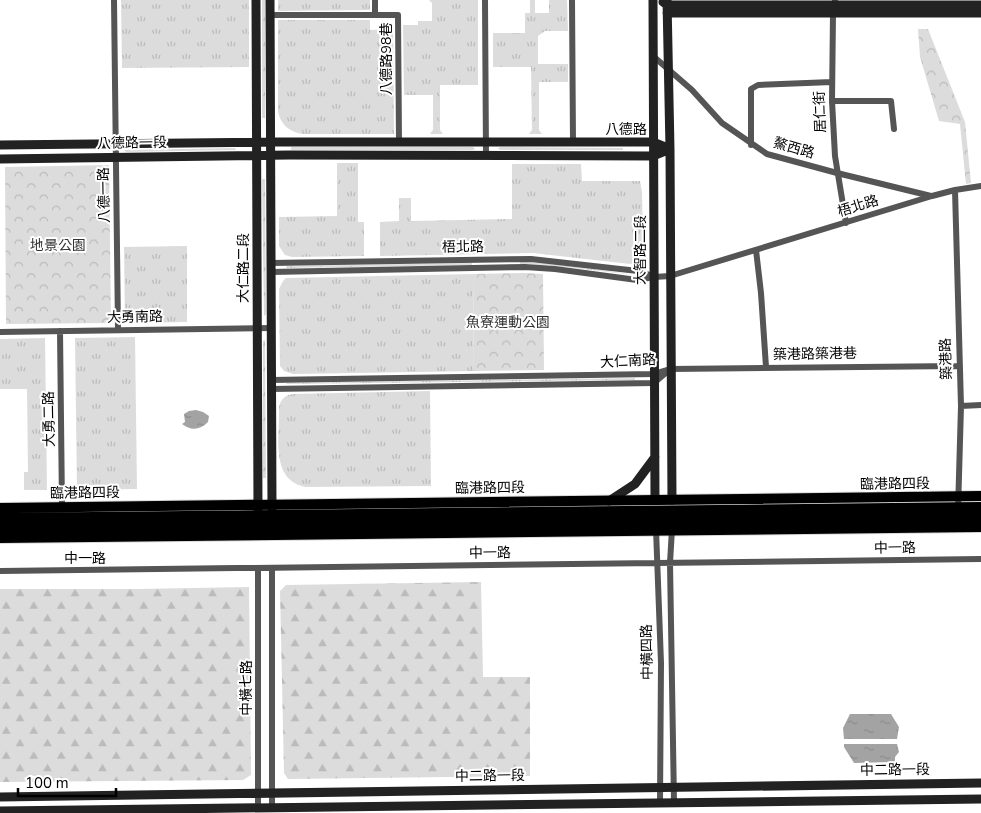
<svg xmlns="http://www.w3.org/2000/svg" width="981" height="813" font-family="'Nunito Sans','Noto Sans TC',sans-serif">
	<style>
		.grass { fill: url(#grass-tufts) }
		.forest { fill: url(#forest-firs) }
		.park { fill: url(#park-crowns) }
		.water { fill: url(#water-ripples) }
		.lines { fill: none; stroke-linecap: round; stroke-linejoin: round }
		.primary-casing { stroke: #dbdbdb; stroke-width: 12 }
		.street { stroke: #555; stroke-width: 6 }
		.secondary { stroke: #222; stroke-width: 9 }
		.primary { stroke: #000; stroke-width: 10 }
		.labels { text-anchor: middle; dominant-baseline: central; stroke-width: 4; stroke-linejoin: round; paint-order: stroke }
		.street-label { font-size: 14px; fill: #000; stroke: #fff }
		.park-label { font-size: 14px; fill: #333; stroke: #fff }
	</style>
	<defs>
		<pattern id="grass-tufts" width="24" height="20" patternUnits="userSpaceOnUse" patternTransform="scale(1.25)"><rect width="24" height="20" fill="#dcdcdc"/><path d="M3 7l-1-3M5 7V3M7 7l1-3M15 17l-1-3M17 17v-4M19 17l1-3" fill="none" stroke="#bbb"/></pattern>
		<pattern id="forest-firs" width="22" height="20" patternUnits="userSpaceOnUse" patternTransform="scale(1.25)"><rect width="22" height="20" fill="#dcdcdc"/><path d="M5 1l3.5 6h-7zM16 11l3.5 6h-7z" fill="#bbb"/></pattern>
		<pattern id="park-crowns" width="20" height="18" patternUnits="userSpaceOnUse" patternTransform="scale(1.25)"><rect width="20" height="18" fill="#dcdcdc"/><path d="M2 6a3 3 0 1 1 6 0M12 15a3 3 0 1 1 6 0" fill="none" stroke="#bbb"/></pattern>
		<pattern id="water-ripples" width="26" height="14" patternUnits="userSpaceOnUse" patternTransform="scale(1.25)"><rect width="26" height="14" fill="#a3a3a3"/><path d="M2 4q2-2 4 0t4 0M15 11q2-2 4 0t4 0" fill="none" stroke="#8b8b8b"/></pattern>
	</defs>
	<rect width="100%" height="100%" fill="#fff"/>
	<!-- grass -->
	<path class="grass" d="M121 0H249V67L122 68Z
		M262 0H265V118H262Z
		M278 0H370V10L278 11Z
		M429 0H478V85H440V130L443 134H430L433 130V95H404L403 25H418V21H432V3Z
		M530 0H535V13H549V0H567L568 31H545L538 36V64H568V82H539V130L542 134H529L532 130 531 67H493V33H525V13H530Z
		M278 20H370V30L393 29 394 134H302C290 132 281 125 278 112Z
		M291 147H473L475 149 473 150H291Z
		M500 147 623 148V150H500L498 149Z
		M235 148 236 150 126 152 124 150Z
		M337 163H358V222H364V256L292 257 285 255 279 246V217L337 216Z
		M512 164H581L582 181H640L642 192 643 251C641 259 637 263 630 264L533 253 380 256V222L399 221V198H411V221L512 219Z
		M262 179H265L266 314 264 316Z
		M187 246V322L125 323 124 247Z
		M520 262 551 263 636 275 548 265 520 264Z
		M472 263V265L287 268 286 266Z
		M473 274 474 371 293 374 284 371 280 366 279 289 283 281 286 278Z
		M135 337 137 489 77 490 75 338Z
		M45 338 47 490H24V472H28L27 389H0V339Z
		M265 340 266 478H263V341Z
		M635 378V380L286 384 287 383Z
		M430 391 431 486 306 487C269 481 280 434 279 407 281 399 285 395 293 394Z"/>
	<!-- forest -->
	<path class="forest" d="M481 582 483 677H530V776L288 779 284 773 280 591 286 585Z
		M249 587 251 775 243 780 0 782V589H137Z"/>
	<!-- park -->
	<path class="park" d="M918 29H928L965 122 971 183 966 184 960 124 939 121 920 57Z
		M109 165 111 323 6 324 5 167Z
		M525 273 543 274 544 370 474 371 473 274Z"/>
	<!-- water -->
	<path class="water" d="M196 410 203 412 209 416 208 422C200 430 191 431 182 424L185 422 184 414 189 411Z
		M850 714H891L899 727 897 739H844L843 728Z
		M844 744H897L899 752 895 757V762L854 763 844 747Z"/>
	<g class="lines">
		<!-- primary casing -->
		<g class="primary-casing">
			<path id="primary" d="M0 508 981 496
				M0 518 981 507
				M0 528 981 517
				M0 538 981 527"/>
		</g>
		<!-- street -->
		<path class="street" d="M114 0 118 330
			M375 0V15H398L399 142
			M485 0 486 156
			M572 0 573 142
			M835 0 833 14 832 101 835 156 846 223
			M270 15H375
			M653 56 692 90 722 123 767 154 837 173 931 196
			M832 101H891L894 129
			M751 145V89L758 85 832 82
			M955 190 961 406 958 511
			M756 250 761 293 766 367
			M271 263 531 259 638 271 653 276
			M271 272 525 267 555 269 637 280 654 277 670 276 932 196 955 190 981 186
			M60 331 62 507
			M0 332 271 328
			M271 380 654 374 671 369 959 366
			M271 389 654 383 668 371
			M961 406 981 405
			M656 529 661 663 660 803
			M672 529 670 563 674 802
			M272 569V807
			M0 571 981 559
			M258 808V569"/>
		<!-- secondary -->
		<path class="secondary" d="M256 0 258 510
			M270 0 272 510
			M653 0 655 500
			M667 0 670 149 672 500
			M663 2 667 5H981
			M667 13H981
			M0 145 270 142H653L670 149
			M0 159 289 155 653 156 670 149
			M609 501 635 484 655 457
			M0 797C327 793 654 787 981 783
			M0 811 981 799"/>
		<!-- primary -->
		<use href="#primary" class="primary"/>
	</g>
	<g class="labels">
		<!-- street labels -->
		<g class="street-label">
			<text transform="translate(386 59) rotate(-90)">八德路98巷</text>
			<text transform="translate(820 112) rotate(-92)">居仁街</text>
			<text x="626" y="129">八德路</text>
			<text transform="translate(132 143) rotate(-1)">八德路一段</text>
			<text transform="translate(794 148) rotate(16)">鰲西路</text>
			<text transform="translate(104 195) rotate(-91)">八德一路</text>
			<text transform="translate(858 206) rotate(-17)">梧北路</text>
			<text transform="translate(463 247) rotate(-1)">梧北路</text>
			<text transform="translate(640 250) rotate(-90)">大智路二段</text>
			<text transform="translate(243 268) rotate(-90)">大仁路二段</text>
			<text transform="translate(135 317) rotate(-1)">大勇南路</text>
			<text transform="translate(815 354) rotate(-1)">築港路築港巷</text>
			<text transform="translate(946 359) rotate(-92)">築港路</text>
			<text transform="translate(628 361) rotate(-3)">大仁南路</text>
			<text transform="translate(49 419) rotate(-91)">大勇二路</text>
			<text transform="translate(895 484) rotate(-1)">臨港路四段</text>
			<text transform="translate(490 488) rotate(-1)">臨港路四段</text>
			<text transform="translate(85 493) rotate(-1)">臨港路四段</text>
			<text transform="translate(895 548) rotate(-1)">中一路</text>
			<text transform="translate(490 553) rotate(-1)">中一路</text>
			<text x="85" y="558">中一路</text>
			<text transform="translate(647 652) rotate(-91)">中橫四路</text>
			<text transform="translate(246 688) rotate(-90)">中橫七路</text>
			<text transform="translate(895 770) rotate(-1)">中二路一段</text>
			<text transform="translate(490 776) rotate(-1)">中二路一段</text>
		</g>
		<!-- park labels -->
		<g class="park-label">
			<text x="58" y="245">地景公園</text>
			<text x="508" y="322">魚寮運動公園</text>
		</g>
	</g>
	<!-- scale -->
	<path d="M18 788v8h98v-8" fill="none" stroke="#000000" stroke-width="2.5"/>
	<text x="25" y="788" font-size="15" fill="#000000" stroke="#ffffff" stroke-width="4" paint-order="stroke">100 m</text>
</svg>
